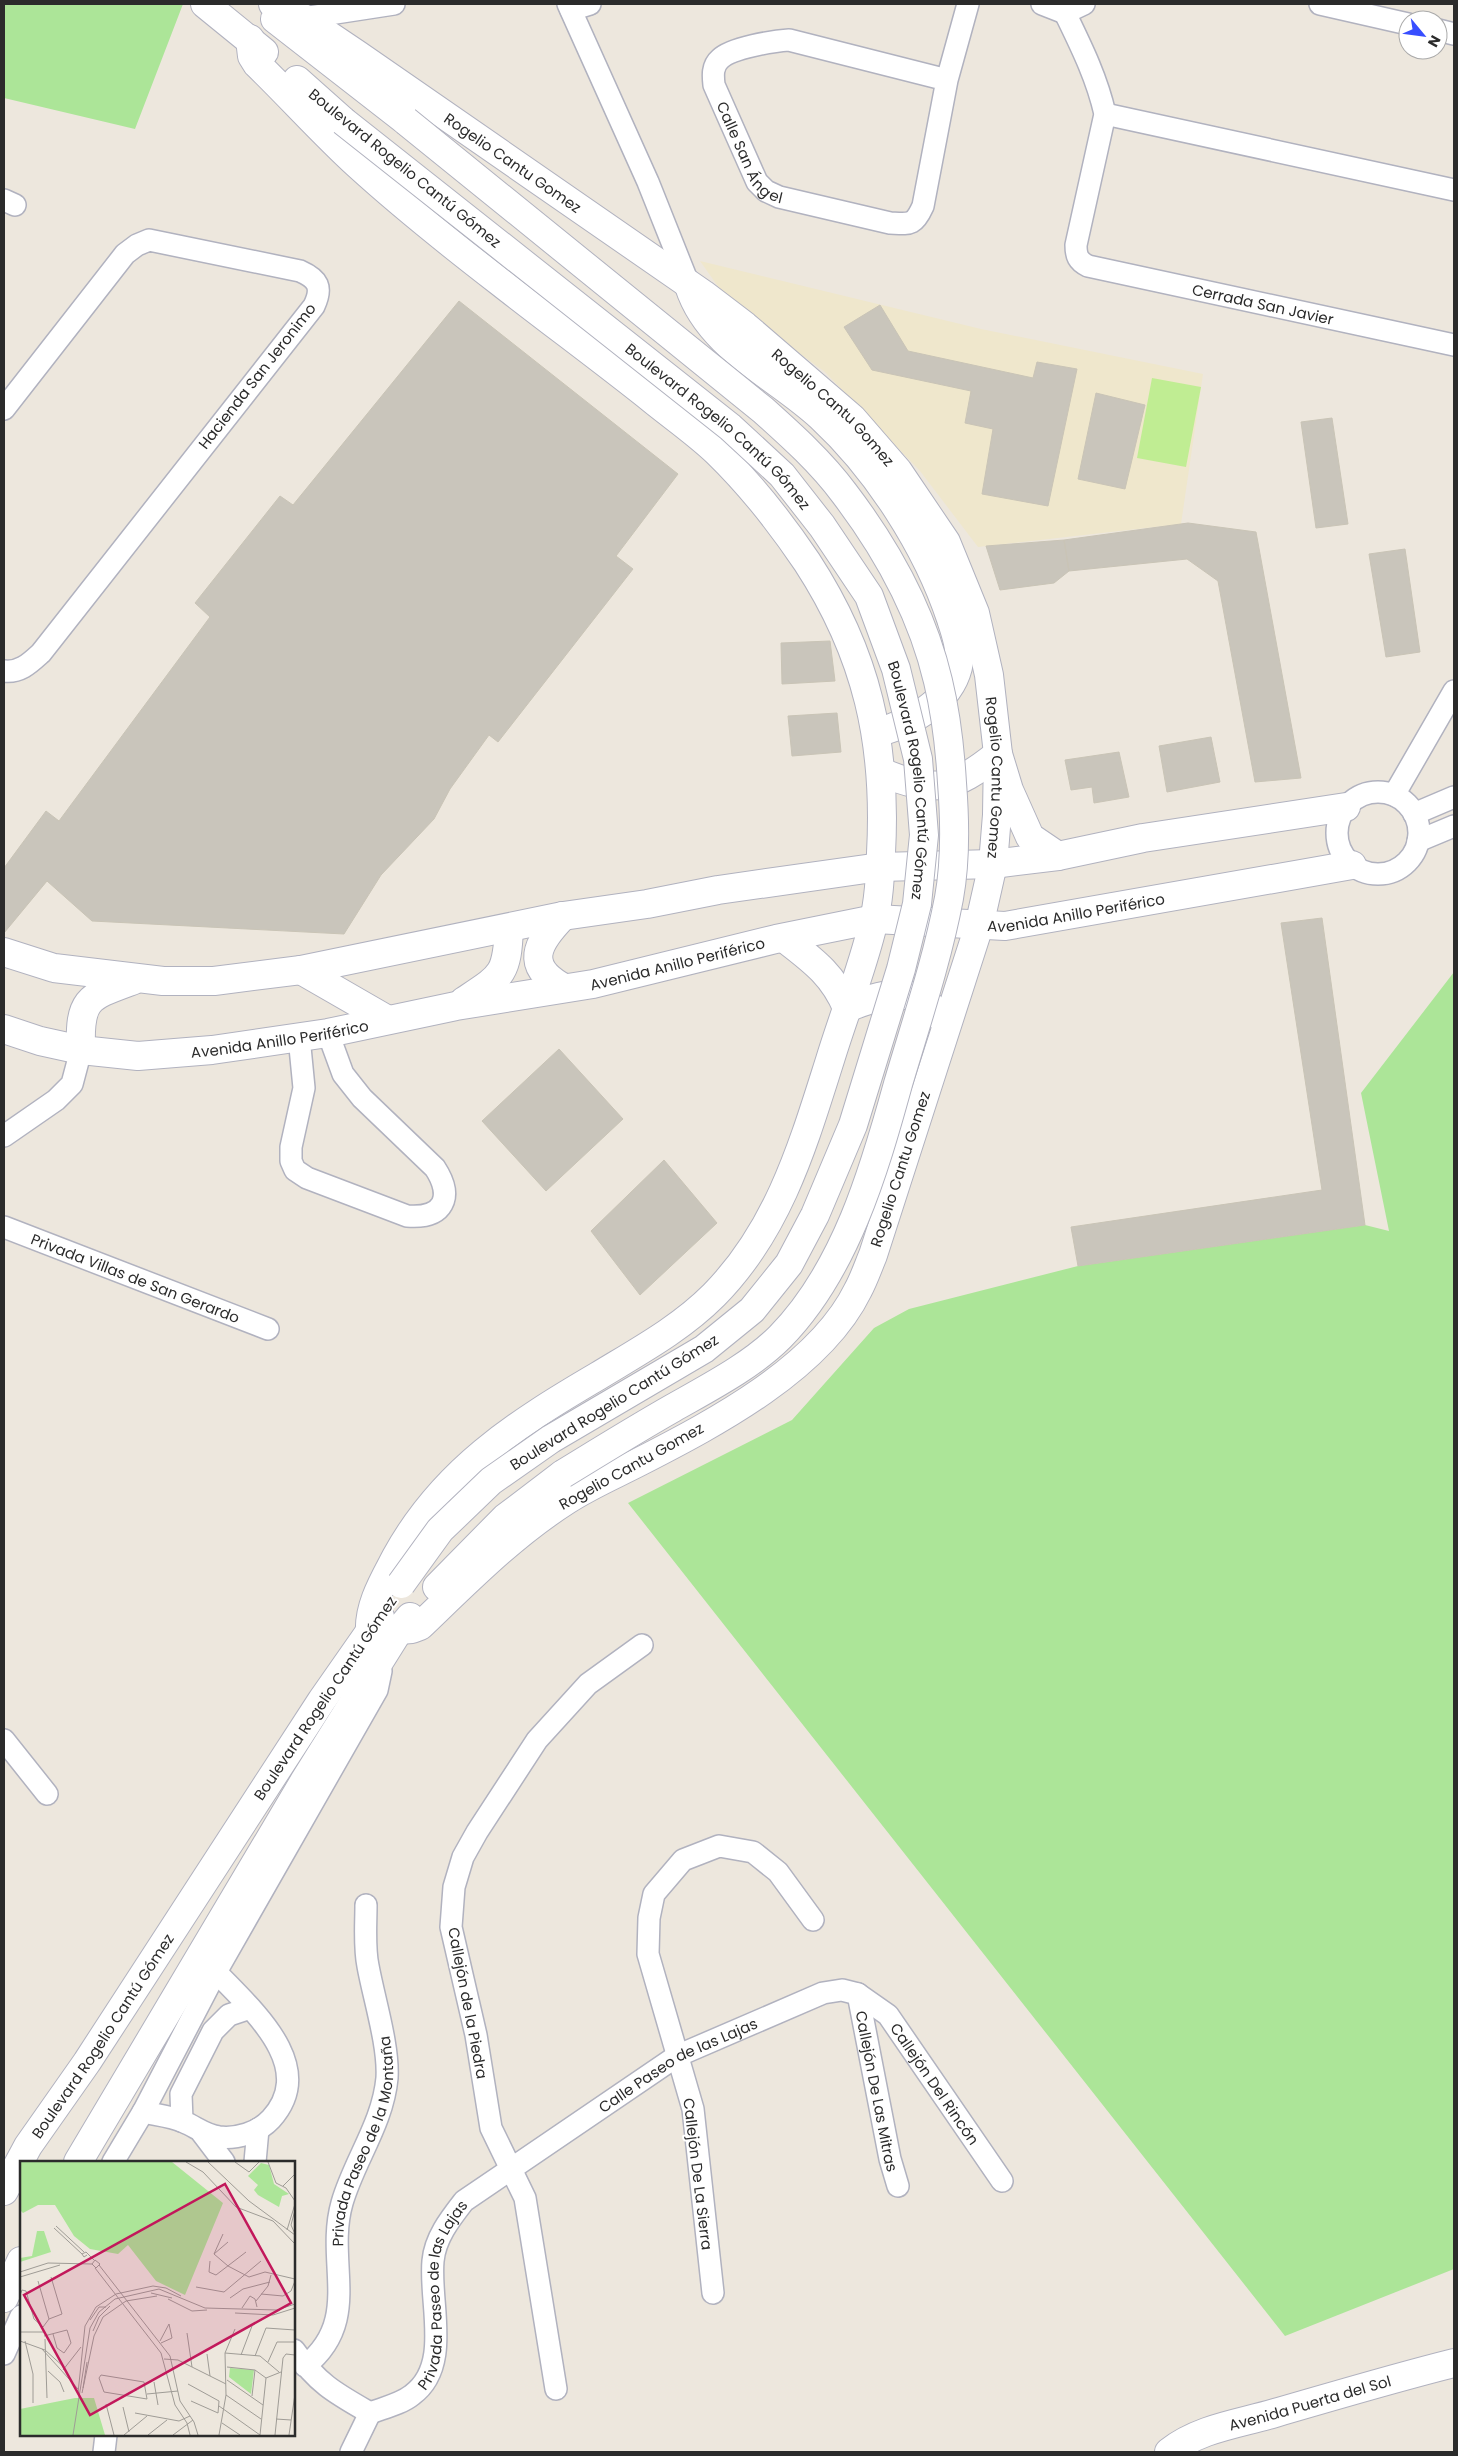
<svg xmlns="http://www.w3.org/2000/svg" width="1458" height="2456" font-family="Poppins,sans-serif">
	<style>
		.education { fill: #efe7cc }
		.green { fill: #ace598 }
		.pitch { fill: #c0ed93 }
		.building { fill: #c9c5bb; stroke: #c9c4b6 }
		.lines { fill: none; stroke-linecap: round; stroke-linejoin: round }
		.street-casing { stroke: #b1b2bf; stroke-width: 24 }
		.secondary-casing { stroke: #b1b2bf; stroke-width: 30 }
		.street { stroke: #fff; stroke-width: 21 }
		.secondary { stroke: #fff; stroke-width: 28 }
		.secondary-bridge-casing { stroke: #b1b2bf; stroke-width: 30; stroke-linecap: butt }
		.secondary-bridge { stroke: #fff; stroke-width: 28 }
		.labels { text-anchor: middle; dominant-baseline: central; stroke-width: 4; stroke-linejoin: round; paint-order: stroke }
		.street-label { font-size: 15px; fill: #2b2b2b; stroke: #fff }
		.inset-road { fill: none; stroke: #9f9c96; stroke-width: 1 }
		.view { fill: #c2185b; fill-opacity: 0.15; stroke: #c2185b; stroke-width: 2.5 }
		.inset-edge { fill: none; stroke: #2b2b2b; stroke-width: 2.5 }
	</style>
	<rect width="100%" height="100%" fill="#ede7dd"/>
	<!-- education -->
	<path class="education" d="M700 261 981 329 1203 374 1181 524 978 547 920 471 825 372 729 302Z"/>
	<!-- green -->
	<path class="green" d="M4 4H183L135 129 4 98Z
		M1454 972V2269L1285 2336 628 1503 792 1420 874 1328 909 1309 1078 1266 1365 1225 1389 1231 1361 1093Z"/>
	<!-- pitch -->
	<path class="pitch" d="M1152 378 1201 387 1186 467 1137 458Z"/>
	<!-- building -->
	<path class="building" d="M459 301 678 474 616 556 633 569 498 742 489 735 450 789 434 819 381 875 344 934 92 921 47 881 4 933V868L46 811 59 821 210 617 195 603 280 496 293 505Z
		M880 305 908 351 1033 378 1037 362 1077 369 1048 506 982 494 993 429 965 423 971 391 872 370 844 327Z
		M1096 393 1145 405 1125 489 1078 479Z
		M1332 418 1348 524 1316 528 1301 422Z
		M1188 523 1256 532 1301 778 1255 782 1218 581 1187 559 1069 571 1064 540Z
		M1064 540 1069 571 1054 583 1000 590 986 546Z
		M1405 549 1420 652 1386 657 1369 554Z
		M830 641 835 681 782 684 781 643Z
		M837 713 841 752 792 756 788 716Z
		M1211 737 1220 782 1167 792 1159 746Z
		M1119 752 1129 797 1094 803 1092 787 1071 790 1065 760Z
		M1322 918 1365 1225 1078 1266 1071 1227 1322 1190 1281 923Z
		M559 1049 623 1119 546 1191 482 1121Z
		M664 1160 717 1223 640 1295 591 1231Z"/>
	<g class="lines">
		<!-- street casing -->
		<g class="street-casing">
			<g id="street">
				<path d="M568 4 648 182 689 285"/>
				<path d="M1042 4 1065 13"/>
				<path d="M1320 4 1408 24"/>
				<path d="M571 10 590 4"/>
				<path id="s1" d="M1065 13C1081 46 1097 78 1105 114L1076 245C1076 256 1078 261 1088 266L1454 345"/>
				<path d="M1065 13 1084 4"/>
				<path d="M303 18 394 4"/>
				<path d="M1438 30 1454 34"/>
				<path id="s2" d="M947 80 789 40C773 41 731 48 720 59 712 66 713 76 714 85L757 182 766 191 779 197 890 223C910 224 914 226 923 206L947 80 968 4"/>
				<path d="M1105 114 1454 190"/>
				<path d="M4 200 15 205"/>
				<path d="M4 409 125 254 137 245 149 240 300 271C318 279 323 287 314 306L41 653C30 663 20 673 4 671"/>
				<circle cx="1378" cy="833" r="41"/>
				<path d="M1394 795 1454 691"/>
				<path d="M1414 814 1454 797"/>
				<path d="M1418 841 1454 826"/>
				<path d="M299 1037 304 1088 291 1147V1161L295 1170 307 1178 407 1216C444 1219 454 1197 435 1168L362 1098 343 1074 328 1033"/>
				<path d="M4 1136 56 1100 72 1084 81 1050"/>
				<path id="s3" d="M4 1227 268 1329"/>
				<path d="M4 1740 47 1794"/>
				<path id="s4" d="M858 1994 890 2159 898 2186"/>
				<path d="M143 2112C156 2115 171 2116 184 2122 196 2127 205 2135 219 2137 237 2139 258 2133 271 2119 319 2066 251 2009 216 1972"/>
				<path d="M182 2121 181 2094 213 2031 229 2015 250 2008"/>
				<path d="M202 2133 224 2162"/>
				<path d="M113 2162 143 2112 216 1972 377 1690 381 1671 378 1663"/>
				<path d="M255 2162 258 2129"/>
				<path d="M713 2293 693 2109 648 1954 649 1918 654 1894 683 1860 719 1846 753 1852 778 1872 813 1920"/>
				<path d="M294 2350C318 2384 335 2393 370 2413"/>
				<path d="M4 2354 21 2316"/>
				<path id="s5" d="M305 2366C363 2320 325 2263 342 2203 354 2161 383 2123 387 2078 389 2046 374 1999 368 1966 364 1947 366 1925 366 1905"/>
				<path d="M556 2389 525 2198 491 2128 476 2035 451 1927 454 1887 463 1857 477 1832 537 1740 588 1684 642 1645"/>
				<path id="s6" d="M370 2413C383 2408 401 2404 412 2395 452 2366 429 2303 433 2261 435 2238 450 2219 464 2201L677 2056 823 1993 842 1990 858 1994 888 2015 1002 2181"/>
				<path d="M104 2452 106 2435"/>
				<path d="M351 2452 370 2413"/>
			</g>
		</g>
		<!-- secondary casing -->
		<g class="secondary-casing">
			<g id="secondary">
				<path d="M205 4 264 52"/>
				<path id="s7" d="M273 4 303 18 358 55 703 294 745 326 852 418 898 471 946 542 975 613 989 675 998 754 997 815 993 864 979 926 873 1255C868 1267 864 1279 858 1290 820 1368 715 1423 641 1461 616 1474 590 1485 567 1500 512 1535 467 1581 420 1626L412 1629 399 1630"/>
				<path d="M275 19 406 121"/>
				<path d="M250 39 252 56 257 64C291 97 323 133 358 165 403 206 452 245 500 282 551 322 603 360 653 400 674 417 697 433 717 452 751 485 780 522 807 562 867 654 887 743 881 853 880 876 879 901 873 924 862 970 844 1014 830 1060 803 1145 779 1229 714 1295 680 1329 639 1351 598 1376 516 1424 443 1471 396 1557 384 1580 368 1606 370 1633"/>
				<path d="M297 80 343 121"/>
				<path d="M689 286C709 348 776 375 821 417 877 469 927 546 951 619 956 634 962 651 958 667 949 703 910 723 877 733"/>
				<path d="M881 772C934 794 953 790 998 754L1009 790 1030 837 1058 856"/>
				<path d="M563 916C536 944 524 966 564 988"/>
				<path d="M784 938C811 959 833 974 847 1008"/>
				<path d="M4 952 54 968 163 981H214L301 970 563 916 647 904 718 890 880 867 993 864 1058 856 1143 838 1346 807"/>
				<path d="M301 970 386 1019"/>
				<path d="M464 1001C502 976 507 975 509 928"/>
				<path d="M847 1008C881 994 914 983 941 1017"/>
				<path id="s8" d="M4 1029 40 1041 81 1050 138 1056 212 1050 328 1033 456 1006 593 984 776 939 875 919 1005 926 1352 865"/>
				<path d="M81 1050C79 998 88 997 134 980"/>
				<path d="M437 1587 505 1518 563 1474"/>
				<path d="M78 2162 305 1780 399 1630 410 1617"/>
				<path id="s9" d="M4 2191 28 2146 87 2062 322 1700 380 1617"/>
				<path d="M4 2298 21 2261"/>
				<path id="s10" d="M1169 2452C1200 2428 1238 2424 1275 2413 1334 2396 1394 2378 1454 2363"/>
			</g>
		</g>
		<!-- street -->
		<use href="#street" class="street"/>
		<!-- secondary -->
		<use href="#secondary" class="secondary"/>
		<!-- secondary-bridge casing -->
		<g class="secondary-bridge-casing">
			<g id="secondary-bridge">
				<path id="s11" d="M343 121 730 427 782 475 822 526 869 596 896 669 918 759 924 835 917 904 901 969 853 1125 815 1215 789 1264 752 1310 704 1349 551 1439 491 1481 440 1530 401 1584"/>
				<path d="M406 121 763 410C792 436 821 462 844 493 886 548 922 613 938 681 946 714 950 749 952 783 955 821 956 860 949 898 937 961 916 1023 898 1084 874 1171 845 1271 780 1337 751 1366 708 1388 673 1408 636 1429 599 1452 563 1474"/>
			</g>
		</g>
		<!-- secondary-bridge -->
		<use href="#secondary-bridge" class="secondary-bridge"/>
	</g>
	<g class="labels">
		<!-- street labels -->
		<g class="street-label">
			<text stroke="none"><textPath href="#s2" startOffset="341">Calle San Ángel</textPath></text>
			<text stroke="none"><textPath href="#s7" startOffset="288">Rogelio Cantu Gomez</textPath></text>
			<text transform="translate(405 168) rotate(39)">Boulevard Rogelio Cantú Gómez</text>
			<text stroke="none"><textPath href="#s1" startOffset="448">Cerrada San Javier</textPath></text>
			<text transform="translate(257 376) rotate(-52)">Hacienda San Jeronimo</text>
			<text stroke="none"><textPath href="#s7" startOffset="692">Rogelio Cantu Gomez</textPath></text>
			<text stroke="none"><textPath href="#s11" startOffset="484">Boulevard Rogelio Cantú Gómez</textPath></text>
			<text stroke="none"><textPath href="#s7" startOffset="1112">Rogelio Cantu Gomez</textPath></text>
			<text stroke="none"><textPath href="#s11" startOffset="904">Boulevard Rogelio Cantú Gómez</textPath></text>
			<text stroke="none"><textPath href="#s8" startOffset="1090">Avenida Anillo Periférico</textPath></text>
			<text stroke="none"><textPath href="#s8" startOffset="685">Avenida Anillo Periférico</textPath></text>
			<text stroke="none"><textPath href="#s8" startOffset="280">Avenida Anillo Periférico</textPath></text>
			<text transform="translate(900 1169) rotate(-72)">Rogelio Cantu Gomez</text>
			<text stroke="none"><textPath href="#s3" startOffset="141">Privada Villas de San Gerardo</textPath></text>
			<text transform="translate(614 1402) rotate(-32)">Boulevard Rogelio Cantú Gómez</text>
			<text transform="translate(631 1466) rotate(-29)">Rogelio Cantu Gomez</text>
			<text transform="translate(325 1698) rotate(-56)">Boulevard Rogelio Cantú Gómez</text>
			<text transform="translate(468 2003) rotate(79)">Callejón de la Piedra</text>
			<text stroke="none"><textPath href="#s9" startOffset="184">Boulevard Rogelio Cantú Gómez</textPath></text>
			<text stroke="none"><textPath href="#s6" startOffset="510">Calle Paseo de las Lajas</textPath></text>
			<text stroke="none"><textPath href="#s6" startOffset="828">Callejón Del Rincón</textPath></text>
			<text stroke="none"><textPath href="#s4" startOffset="99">Callejón De Las Mitras</textPath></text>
			<text stroke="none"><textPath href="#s5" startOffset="240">Privada Paseo de la Montaña</textPath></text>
			<text transform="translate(698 2174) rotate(83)">Callejón De La Sierra</text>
			<text stroke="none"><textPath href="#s6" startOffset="156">Privada Paseo de las Lajas</textPath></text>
			<text stroke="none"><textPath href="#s10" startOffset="150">Avenida Puerta del Sol</textPath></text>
		</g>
	</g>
	<!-- overview -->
	<g transform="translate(20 2161)">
		<rect width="275" height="275" fill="#ede7dd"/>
		<path d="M0 1H152L203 42 165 134 136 120 108 84 98 93 70 88 54 75 35 44H18L3 52 0 49ZM241 2 249 4 254 23 269 33 262 35 259 46 238 34 234 29 238 24 228 15ZM17 70H24L31 91 0 101V97L12 95ZM210 207 234 209 231 233 209 216ZM55 237H74L85 274H0V248Z" fill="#ace598"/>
		<path class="inset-road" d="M166 1 183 11 216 46 253 60 275 83M188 1 229 40 275 74M215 1 229 11 239 1M248 1 256 22 266 27 275 40M263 25 275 13M36 65 64 91M34 67 62 93M267 69 275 43M275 73 271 64 275 49M194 93 208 105 229 116 245 111 275 118M194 93 203 73M194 93 208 81M67 94 64 96 62 93 66 91 74 99M190 100 189 111 196 114 226 91M79 104 150 195 160 240 174 261 178 274M75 107 141 192 155 244 167 262 170 274M0 111 28 102 72 103 76 107 80 103 75 99 72 103M0 116 40 104M18 120 29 158M176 126 204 131 241 100M131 132 152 137M241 133 263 135 271 130 275 120M0 134 2 129 6 130 14 158 23 166M210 137 223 128 250 121M148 138 172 150 187 149M236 140 248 125 251 114M222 147 230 135 235 138 237 146M215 152 253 154 275 147M70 159 79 146H86M23 166 29 158 42 153 31 116M73 170 79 156 90 145M0 171H23M167 172 172 206M24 175 47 169 51 182 44 192 37 187 33 173M25 178 27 237M0 180 25 189 45 207M5 180 13 213V242M140 180 149 163M141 182 152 177 149 163M22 188 58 228M205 192 240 195 259 211M205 192 215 168M187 193 190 215M221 194 232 165M235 195 246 167 275 169M144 198 158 199 206 223M248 201 257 181H275M207 206 235 209 246 217M43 209 61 186M28 210 40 221 44 231M81 214 124 221 127 238 84 231 79 217ZM207 219 243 244M134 221 138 244M168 223 199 240 198 252 171 240M63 227 67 201M58 232 65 165 76 146 96 133 133 125 146 127 161 135M62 232 74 175 83 156 106 140 137 135M127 233 158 230M206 234 241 258M232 235 235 209M86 243 94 274M199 245 240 274M103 246 109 271M115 252 159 260 170 255M256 258 271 259M202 262 220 274M53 274 70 167 79 151 95 138 139 128 185 147 257 149 275 143M104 274 127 255M128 274 147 259M153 274 173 259M199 274 206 234 205 192M240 274 246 217 261 211M255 274 263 197 266 193 275 194M269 274 275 233"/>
		<path class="view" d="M205 23 271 142 70 254 4 134Z"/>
		<rect width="275" height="275" class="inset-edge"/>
	</g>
	<!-- border -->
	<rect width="1458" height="2456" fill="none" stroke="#2b2b2b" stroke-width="10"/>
	<!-- north arrow -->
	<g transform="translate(1423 35) rotate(119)"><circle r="24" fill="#ffffff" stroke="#aaaaaa"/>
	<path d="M0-4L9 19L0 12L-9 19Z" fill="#384eff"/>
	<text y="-8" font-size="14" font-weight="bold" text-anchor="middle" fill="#2b2b2b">N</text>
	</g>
</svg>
